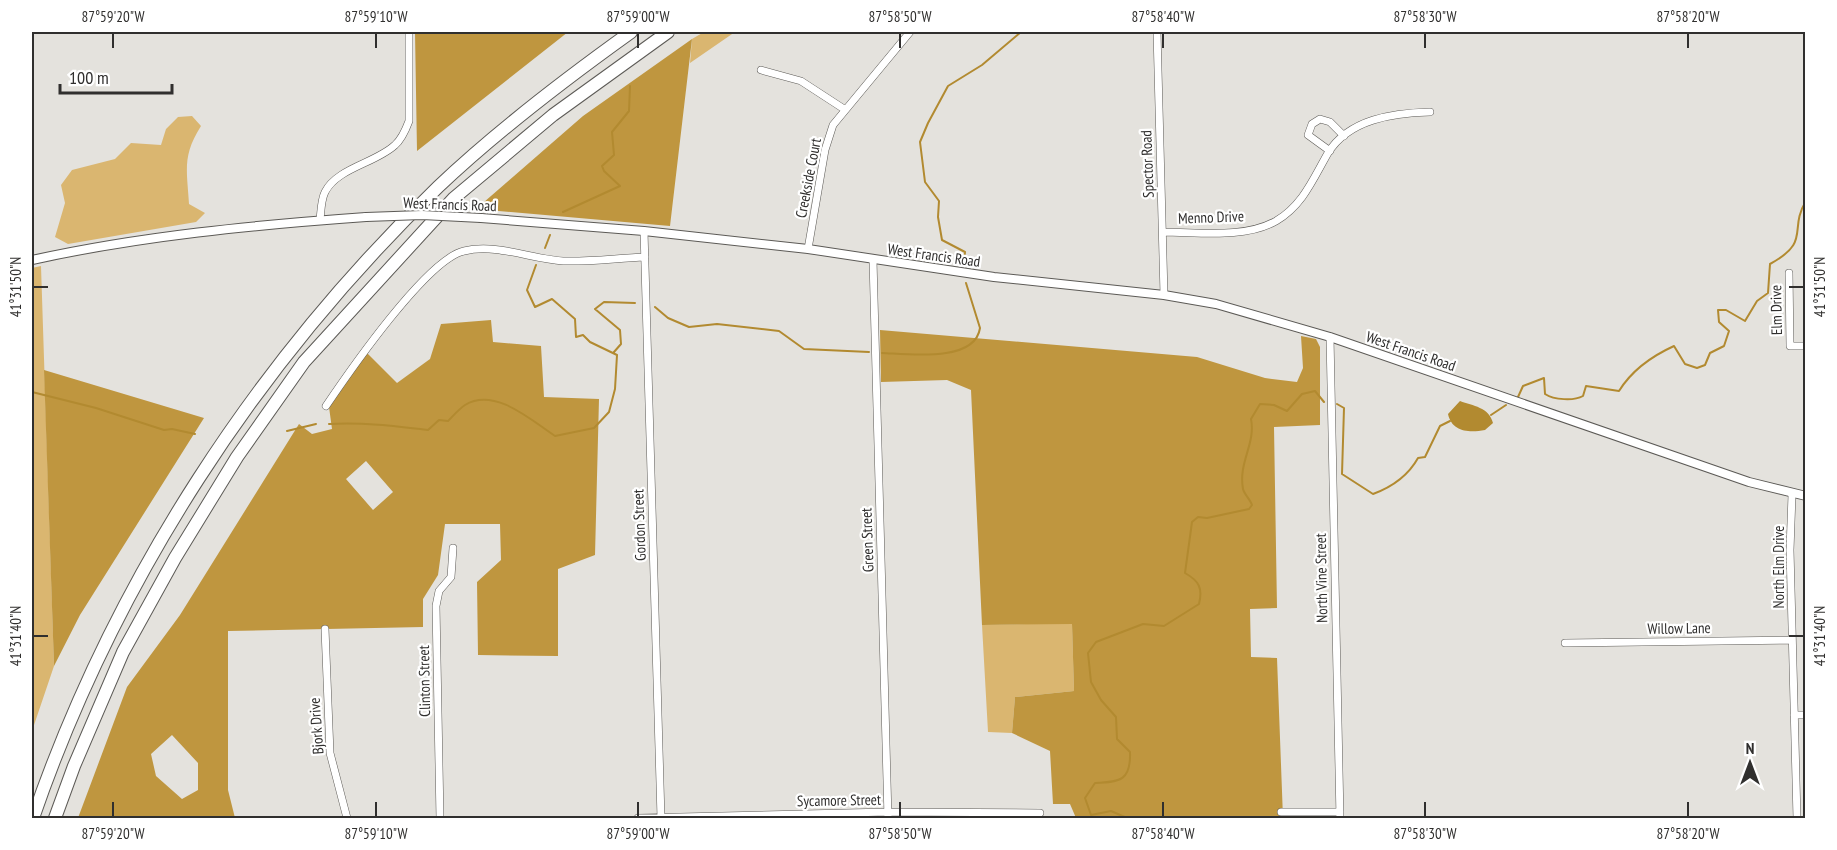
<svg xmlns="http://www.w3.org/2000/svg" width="1837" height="850" font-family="'PT Sans Narrow',sans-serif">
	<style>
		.green { fill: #dab670 }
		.forest { fill: #bf963f; fill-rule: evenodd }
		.water { fill: #b28a30 }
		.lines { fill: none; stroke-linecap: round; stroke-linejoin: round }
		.stream { stroke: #b28a30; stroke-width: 2 }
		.minor-casing { stroke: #5c5a56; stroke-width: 8 }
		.tertiary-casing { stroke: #5c5a56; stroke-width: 10 }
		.motorway-casing { stroke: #5c5a56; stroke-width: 14 }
		.minor { stroke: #fff; stroke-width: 7 }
		.tertiary { stroke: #fff; stroke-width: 8 }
		.motorway { stroke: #fff; stroke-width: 12 }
		.tertiary-bridge-casing { stroke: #5c5a56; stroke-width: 10; stroke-linecap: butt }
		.tertiary-bridge { stroke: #fff; stroke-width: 8 }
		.ticks { fill: none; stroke: #302f2e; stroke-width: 2 }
		.labels { text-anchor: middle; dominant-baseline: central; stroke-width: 4.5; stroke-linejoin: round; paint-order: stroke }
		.street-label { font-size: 15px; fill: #302f2e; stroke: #fff }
		.neatline { fill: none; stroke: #302f2e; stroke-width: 2 }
		.ticks-label { font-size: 15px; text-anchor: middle; fill: #302f2e }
	</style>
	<rect width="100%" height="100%" fill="#e4e2dd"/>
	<!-- green -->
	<path class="green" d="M704 32H735L690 63 692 39Z
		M192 116 201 126C182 156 187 170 189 204L205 213 196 222 68 244 55 237 65 203 61 185 72 170 115 159 131 143 161 145 166 129 178 117Z
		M41 266 54 666 32 731V268Z
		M1072 623 1074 691 1015 697 1012 733 988 732 982 625Z"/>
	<!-- forest -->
	<path class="forest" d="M415 32H568L417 151Z
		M692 39 670 226 476 209 583 116Z
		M491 320 493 342 541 346 544 397 599 399 595 555 558 569V656L478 655 477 582 501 560 500 524H445L438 575 423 599V627L228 631V790L235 818H78L127 687 180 615 299 424 312 434 332 429 329 407 367 353 397 383 430 359 441 324ZM366 461 393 492 373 510 346 479ZM172 735 198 763V790L182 799 156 776 151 754Z
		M880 330 1197 357 1265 378 1297 382 1303 368 1301 336 1316 339 1320 347V425L1274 427 1277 608 1250 609 1251 657 1277 658 1283 818H1076L1070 804H1053L1050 751 1012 733 1015 697 1074 691 1072 624 982 625 971 390 947 380 881 382Z
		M44 370 204 418 80 615 54 666Z"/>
	<!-- water -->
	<path class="water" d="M1460 401C1473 406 1489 407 1493 423L1485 430C1469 433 1452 432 1448 414Z"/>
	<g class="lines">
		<!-- stream -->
		<path class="stream" d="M563 212 620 186 604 171 602 166 614 155 612 132 629 111 630 86
			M545 248 550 235
			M964 263 965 252 942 240 938 217 939 201 925 182 920 142 928 123 948 86 982 65 1021 32
			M655 307 668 318 689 327 717 324 779 331 804 349 869 352
			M614 352 621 344 620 330 595 309 604 302 635 303
			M882 353C908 354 975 363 980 328L966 283
			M32 392 96 408 164 430 172 429 195 434
			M1518 397 1523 386 1544 378 1545 394C1554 400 1574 401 1583 396L1586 386 1619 391C1632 370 1652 356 1674 346L1685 364 1697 368 1705 365 1710 353 1724 346 1729 331 1719 322 1718 310H1726L1745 321 1757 301 1768 293 1770 264C1812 241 1788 230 1806 201
			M1337 404 1344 408 1342 474 1373 494C1392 487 1408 476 1418 458L1425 457 1440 426 1450 421
			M1491 415 1506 405
			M329 424C361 422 395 426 428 430L439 420 448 421C453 416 459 409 465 405 495 387 531 420 555 436L594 428 609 412 615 389 617 355 590 342 583 335 576 337 575 319 552 299 535 307 527 290 536 265
			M287 431 316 424
			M1127 818 1111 811 1091 815 1085 798 1095 783C1121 782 1131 780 1130 752L1117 739 1116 717 1101 700 1091 682 1088 653 1096 642 1143 624 1164 626 1199 604C1203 588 1199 581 1185 573L1192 522 1198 517 1207 518 1249 509 1252 505C1250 499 1244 494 1243 489 1238 462 1256 444 1251 419L1260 404 1274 405 1287 411 1302 394 1315 391 1324 402"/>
		<!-- minor casing -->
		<g class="minor-casing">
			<path id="minor" d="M1157 32 1164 295
				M761 70 801 81 844 109
				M1330 151 1308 135 1312 124 1320 119 1330 122 1344 136
				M320 220C321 211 321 200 325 192 337 168 376 163 395 145 402 139 406 129 409 121V32
				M644 231 661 818
				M1163 232C1199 232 1244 239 1276 221 1303 205 1313 179 1328 153 1349 119 1393 113 1430 112
				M808 249 825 150 833 125 910 32
				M873 260 888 818
				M1789 273 1790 346H1806
				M1330 337 1340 818
				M326 406C349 372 427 259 464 251 496 243 531 259 563 261 590 262 618 258 645 257
				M1792 495 1790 550 1797 818
				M325 629 330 753 347 818
				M1565 643 1792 640
				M1794 715H1806
				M1281 812H1340
				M440 818 436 606 439 591 451 577 453 548
				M638 818 888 812 1040 813"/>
		</g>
		<!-- tertiary casing -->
		<g class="tertiary-casing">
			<path id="tertiary" d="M481 218 644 231 808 249 994 277 1164 295 1216 304 1330 337 1749 482 1806 496
				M32 260C141 236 254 225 366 217"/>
		</g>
		<!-- motorway casing -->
		<g class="motorway-casing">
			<path id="motorway" d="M33 818C115 580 257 362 438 187 498 130 564 80 631 32
				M55 818 74 766 123 652 175 558 237 457 304 362 454 198 553 115 668 32"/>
		</g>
		<!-- minor -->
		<use href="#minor" class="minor"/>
		<!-- tertiary -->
		<use href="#tertiary" class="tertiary"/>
		<!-- motorway -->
		<use href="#motorway" class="motorway"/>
		<!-- tertiary-bridge casing -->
		<g class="tertiary-bridge-casing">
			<path id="tertiary-bridge" d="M366 217 422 215 481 218"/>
		</g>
		<!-- tertiary-bridge -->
		<use href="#tertiary-bridge" class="tertiary-bridge"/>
	</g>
	<!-- ticks -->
	<path class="ticks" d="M113 33V48M376 33V48M638 33V48M900 33V48M1163 33V48M1425 33V48M1688 33V48M33 287H48M1789 287H1804M33 636H48M1789 636H1804M113 802V817M376 802V817M638 802V817M900 802V817M1163 802V817M1425 802V817M1688 802V817"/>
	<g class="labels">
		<!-- street labels -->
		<g class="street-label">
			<text transform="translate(1147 164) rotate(-92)">Spector Road</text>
			<text transform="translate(808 178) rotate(-79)">Creekside Court</text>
			<text transform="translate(450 204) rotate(2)">West Francis Road</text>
			<text transform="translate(1211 217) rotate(-2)">Menno Drive</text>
			<text transform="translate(934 255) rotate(8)">West Francis Road</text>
			<text transform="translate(1776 310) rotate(-91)">Elm Drive</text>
			<text transform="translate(1411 351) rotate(19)">West Francis Road</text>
			<text transform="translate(639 525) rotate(-92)">Gordon Street</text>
			<text transform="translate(867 540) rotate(-92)">Green Street</text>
			<text transform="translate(1778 567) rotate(-90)">North Elm Drive</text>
			<text transform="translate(1321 578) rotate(-91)">North Vine Street</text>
			<text transform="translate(1679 628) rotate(-1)">Willow Lane</text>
			<text transform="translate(424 681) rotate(-91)">Clinton Street</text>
			<text transform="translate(316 726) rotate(-94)">Bjork Drive</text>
			<text transform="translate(839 800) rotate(-1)">Sycamore Street</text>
		</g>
	</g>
	<!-- border -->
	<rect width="1837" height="850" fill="none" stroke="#ffffff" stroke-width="66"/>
	<!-- north arrow -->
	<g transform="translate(1750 763)" stroke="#ffffff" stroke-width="4.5" paint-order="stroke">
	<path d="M0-4.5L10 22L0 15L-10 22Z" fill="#302f2e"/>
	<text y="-9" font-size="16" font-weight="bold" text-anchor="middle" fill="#302f2e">N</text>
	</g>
	<!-- scale -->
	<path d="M60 84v9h112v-9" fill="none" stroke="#302f2e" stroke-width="3"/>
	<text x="69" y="84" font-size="18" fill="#302f2e" stroke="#ffffff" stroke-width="4.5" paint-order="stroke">100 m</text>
	<rect x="33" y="33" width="1771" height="784" class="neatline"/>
	<g class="ticks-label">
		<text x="113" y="22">87°59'20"W</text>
		<text x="376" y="22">87°59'10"W</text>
		<text x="638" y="22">87°59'00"W</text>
		<text x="900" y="22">87°58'50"W</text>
		<text x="1163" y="22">87°58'40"W</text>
		<text x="1425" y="22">87°58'30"W</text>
		<text x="1688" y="22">87°58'20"W</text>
		<text transform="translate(16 287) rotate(-90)" y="5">41°31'50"N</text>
		<text transform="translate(1820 287) rotate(-90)" y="5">41°31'50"N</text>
		<text transform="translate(16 636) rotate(-90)" y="5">41°31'40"N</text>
		<text transform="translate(1820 636) rotate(-90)" y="5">41°31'40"N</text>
		<text x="113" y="839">87°59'20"W</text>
		<text x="376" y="839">87°59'10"W</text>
		<text x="638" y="839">87°59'00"W</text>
		<text x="900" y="839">87°58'50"W</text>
		<text x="1163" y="839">87°58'40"W</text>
		<text x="1425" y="839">87°58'30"W</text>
		<text x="1688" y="839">87°58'20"W</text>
	</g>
</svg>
